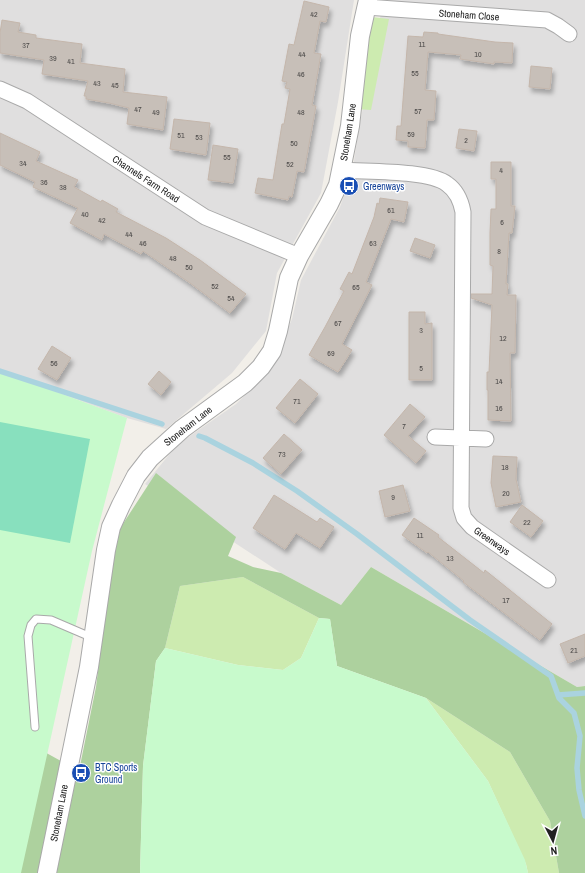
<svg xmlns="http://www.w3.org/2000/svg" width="585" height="873" font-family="'Archivo Narrow',sans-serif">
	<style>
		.residential { fill: #e0dfdf }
		.grass { fill: #cdebb0 }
		.forest { fill: #add19e }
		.park { fill: #c8facc }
		.pitch { fill: #88e0be }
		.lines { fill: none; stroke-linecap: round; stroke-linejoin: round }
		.stream { stroke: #aad3df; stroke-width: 5.5 }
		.building { fill: #c7bfb8; stroke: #c4b6ab; filter: url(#shadow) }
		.service-casing { stroke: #a9a9a9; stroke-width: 9 }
		.minor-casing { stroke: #a9a9a9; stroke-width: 17 }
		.tertiary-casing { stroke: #a9a9a9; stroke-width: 20 }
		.service { stroke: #fff; stroke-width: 7 }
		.minor { stroke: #fff; stroke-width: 15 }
		.tertiary { stroke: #fff; stroke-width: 18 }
		.labels { text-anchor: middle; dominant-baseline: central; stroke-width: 3; stroke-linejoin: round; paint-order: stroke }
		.number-label { font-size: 8px; fill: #4b4948 }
		.street-label { font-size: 10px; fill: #222; stroke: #fff }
		.transit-label { font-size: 10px; fill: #164399; stroke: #fff; text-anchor: start }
	</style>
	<defs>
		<filter id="shadow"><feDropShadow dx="2.5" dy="4.5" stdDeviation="2" flood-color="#0004"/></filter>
	</defs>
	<rect width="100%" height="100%" fill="#f2efe9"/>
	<!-- residential -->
	<path class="residential" d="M0 0H354L338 102 321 193 277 273 266 331 232 373 166 429 127 418 0 371Z
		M386 0H585V686L577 687 371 567 341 605 281 573 145 484 177 445 236 404 270 371 292 319 301 280 340 207 352 174 359 128 381 13Z"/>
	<!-- grass -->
	<path class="grass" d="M372 17 389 19 371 110 356 109Z
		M243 577 319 618 301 658 283 670 238 665 165 648 180 586Z
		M426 698 510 752 550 821 559 873H528L526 864 488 781Z"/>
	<!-- forest -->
	<path class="forest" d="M156 473 236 537 228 556 253 567 281 573 341 605 371 567 577 687 585 686V873H559L550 821 510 752 426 698 337 666 330 619 319 618 243 577 180 586 165 648 156 661 143 766 140 873H15L41 750 79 771 96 687 115 536Z"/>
	<!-- park -->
	<path class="park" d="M0 371 127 418 92 551 21 873H0Z
		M319 618 330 619 337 666 426 698 488 781 525 860 528 873H140L143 766 156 661 165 648 238 665 283 670 301 658Z"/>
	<!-- pitch -->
	<path class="pitch" d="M0 422 90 439 70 543 0 530Z"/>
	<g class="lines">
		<!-- stream -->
		<path class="stream" d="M0 371 162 424
			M199 436 205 438 253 463 297 491 357 534 470 620 551 676 559 698 574 713 580 736 577 768 579 790 585 816
			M558 695 585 693"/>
	</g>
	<!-- building -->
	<path class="building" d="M304 1 329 7 326 22 320 21 314 53 321 54 312 105 316 106 304 172 297 171 292 197 289 196 288 200 255 193 258 178 273 180 282 124H284L290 89 285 88 287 82 282 81 289 44 294 45Z
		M2 20 20 23 18 32 36 35V38L82 44 80 63 125 69 123 92 167 97 163 130 127 124 129 108 109 103 86 99V96H84L88 81 42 74 44 60 0 53V33Z
		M424 32 438 33V34L495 42 513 43 512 63 494 62V64L460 59 461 55 428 52 425 90 436 91 434 120H427L425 148 408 147V141L396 140 397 126H401L408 36 423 37Z
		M531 66 552 68 550 89 529 87Z
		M174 119 210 123 206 155 170 149Z
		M459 129 477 131 474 151 456 148Z
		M0 133 40 152 36 161 78 180 74 187 101 202 102 200 118 209 116 212 166 238 200 260 246 294 230 313 190 283 143 251 141 254 104 234 102 240 70 223 78 208 33 187 35 182 0 165Z
		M213 145 238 149 233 183 208 180Z
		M491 162H511V206H515L512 233H509L506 284H508L507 295H516L515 353H510L511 421 488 420V390H487V372H489L492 305 471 298V294H492L493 266 490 265V233L491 209H496V179H491Z
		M380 198 408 202 404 222 391 219 366 282 372 285 342 344 352 350 338 372 309 355 325 327 344 291 340 289 349 272 352 274 374 217 377 203 379 204Z
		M415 238 435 245 430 258 410 251Z
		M409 312H425V324L432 323V380H409Z
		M52 346 71 358 57 380 38 369Z
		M159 371 171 382 161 395 148 384Z
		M300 379 318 394 295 423 276 408Z
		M410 404 425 417 408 436 426 451 416 463 384 435Z
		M284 434 302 450 281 474 263 458Z
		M493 456 517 457 516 479 521 502 496 507 491 483Z
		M403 485 410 511 385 517 379 491Z
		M274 495 317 522 320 518 334 527 320 548 296 533 285 549 253 528Z
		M522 505 543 521 531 537 510 522Z
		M414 518 439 535 438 537 484 573 485 570 552 624 540 640 463 582 464 581 428 552 427 553 402 535Z
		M585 634V656L568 663 560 644Z"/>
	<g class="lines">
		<!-- service casing -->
		<g class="service-casing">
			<path id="service" d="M35 727 28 636 31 625 36 619 51 620 93 638"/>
		</g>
		<!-- minor casing -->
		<g class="minor-casing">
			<path id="minor" d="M366 7 547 20 558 26 569 34
				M0 89 27 101 205 217 299 256
				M342 170C367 172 429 170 447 184 457 191 461 201 463 212L461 508 464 518 472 527 548 580
				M435 437 486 439"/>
		</g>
		<!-- tertiary casing -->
		<g class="tertiary-casing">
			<path id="tertiary" d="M47 873 89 667 106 550 111 527 121 505 136 476 150 458 182 429 245 383 261 367 272 351 278 331 289 278 299 256 329 204 338 185 350 126 360 36 368 0"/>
		</g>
		<!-- service -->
		<use href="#service" class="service"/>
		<!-- minor -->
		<use href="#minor" class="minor"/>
		<!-- tertiary -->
		<use href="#tertiary" class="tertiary"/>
	</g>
	<!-- icons -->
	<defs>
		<g id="bus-disc" transform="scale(1)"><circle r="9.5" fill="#1a4fb4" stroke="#fff"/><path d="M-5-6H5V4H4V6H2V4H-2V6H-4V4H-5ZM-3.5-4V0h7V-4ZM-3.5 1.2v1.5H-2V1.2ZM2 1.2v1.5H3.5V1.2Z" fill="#fff"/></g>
	</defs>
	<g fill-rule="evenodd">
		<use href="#bus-disc" x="349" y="186"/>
		<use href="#bus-disc" x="81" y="773"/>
	</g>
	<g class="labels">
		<!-- number labels -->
		<g class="number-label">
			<text x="314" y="14">42</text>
			<text x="422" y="44">11</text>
			<text x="26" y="45">37</text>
			<text x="302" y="54">44</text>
			<text x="478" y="54">10</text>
			<text x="53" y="58">39</text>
			<text x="71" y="61">41</text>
			<text x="415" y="73">55</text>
			<text x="301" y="74">46</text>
			<text x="97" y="83">43</text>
			<text x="115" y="85">45</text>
			<text x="138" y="109">47</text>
			<text x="418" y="111">57</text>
			<text x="156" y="112">49</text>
			<text x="301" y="112">48</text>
			<text x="411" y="134">59</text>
			<text x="181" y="135">51</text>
			<text x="199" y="137">53</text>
			<text x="466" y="140">2</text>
			<text x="294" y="143">50</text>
			<text x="227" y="157">55</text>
			<text x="23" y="163">34</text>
			<text x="290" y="164">52</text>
			<text x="501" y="170">4</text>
			<text x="44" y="182">36</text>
			<text x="63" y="187">38</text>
			<text x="391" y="210">61</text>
			<text x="85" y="214">40</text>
			<text x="102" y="220">42</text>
			<text x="502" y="222">6</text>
			<text x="129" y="234">44</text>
			<text x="143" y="243">46</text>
			<text x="373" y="243">63</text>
			<text x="499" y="251">8</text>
			<text x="173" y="258">48</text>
			<text x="189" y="267">50</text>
			<text x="215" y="286">52</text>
			<text x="356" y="287">65</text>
			<text x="231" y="298">54</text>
			<text x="338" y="323">67</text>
			<text x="421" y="330">3</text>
			<text x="503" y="338">12</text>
			<text x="331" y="353">69</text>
			<text x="54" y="363">56</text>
			<text x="421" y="368">5</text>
			<text x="499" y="381">14</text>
			<text x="297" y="401">71</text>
			<text x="499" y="408">16</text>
			<text x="404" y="426">7</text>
			<text x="282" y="454">73</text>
			<text x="505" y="467">18</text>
			<text x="506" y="493">20</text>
			<text x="393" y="497">9</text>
			<text x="527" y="522">22</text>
			<text x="420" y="535">11</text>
			<text x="450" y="558">13</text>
			<text x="506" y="600">17</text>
			<text x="574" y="650">21</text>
		</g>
		<!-- street labels -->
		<g class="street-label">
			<text transform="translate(469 15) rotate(4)">Stoneham Close</text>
			<text transform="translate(348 132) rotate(-81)">Stoneham Lane</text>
			<text transform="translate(146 179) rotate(33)">Channels Farm Road</text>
			<text transform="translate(188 426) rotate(-38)">Stoneham Lane</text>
			<text transform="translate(492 541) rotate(35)">Greenways</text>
			<text transform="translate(59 813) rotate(-79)">Stoneham Lane</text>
		</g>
		<!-- transit labels -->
		<g class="transit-label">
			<text x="363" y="186">Greenways</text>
			<text x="95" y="767">BTC Sports<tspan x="95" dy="12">Ground</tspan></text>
		</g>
	</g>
	<!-- north arrow -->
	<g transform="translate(553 841) rotate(174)" stroke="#ffffff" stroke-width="3" paint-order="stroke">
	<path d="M0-3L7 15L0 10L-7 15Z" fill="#222222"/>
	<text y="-6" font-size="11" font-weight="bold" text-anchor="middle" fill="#222222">N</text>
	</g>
</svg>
